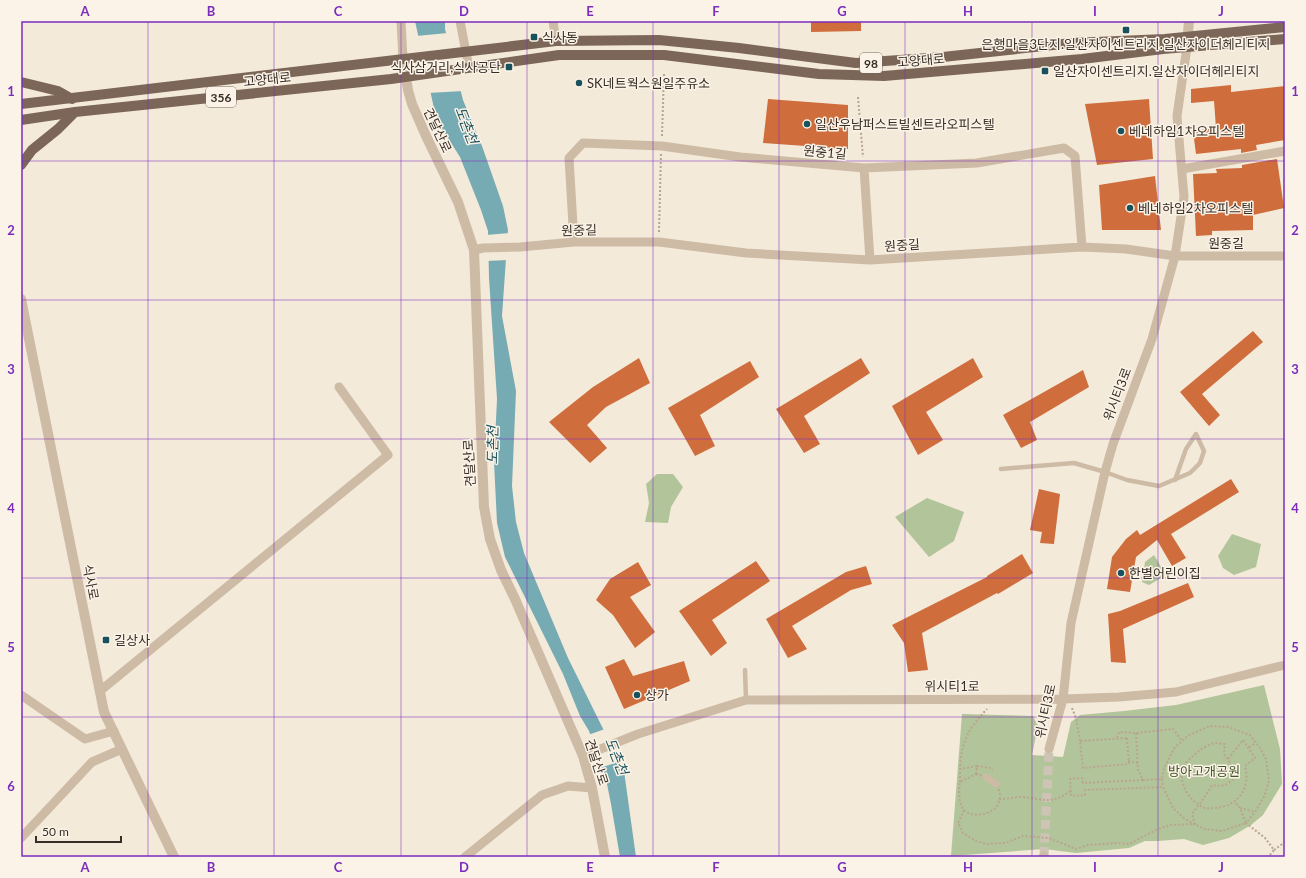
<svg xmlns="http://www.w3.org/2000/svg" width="1306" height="878" font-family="Lato,'Noto Sans KR',sans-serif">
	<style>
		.green { fill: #b2c499 }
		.water { fill: #77abb3 }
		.pier { fill: #f4eada }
		.building { fill: #cf6d3d }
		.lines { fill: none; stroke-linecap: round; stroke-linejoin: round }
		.minor-tunnel { stroke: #cec4b6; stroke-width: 9; stroke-dasharray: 9 4.5; stroke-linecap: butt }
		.path { stroke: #b9a58f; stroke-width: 2; stroke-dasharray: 2 2; stroke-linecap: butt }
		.service { stroke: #cdbba5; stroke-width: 4.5 }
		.pedestrian { stroke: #cdbba5; stroke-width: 7 }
		.minor { stroke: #cdbba5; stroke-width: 9 }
		.tertiary { stroke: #cdbba5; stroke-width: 10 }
		.primary { stroke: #7b6657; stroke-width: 10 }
		.grid { fill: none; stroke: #7b2cbf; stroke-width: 1; stroke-opacity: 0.55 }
		.poi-dot { fill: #19525c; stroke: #fbf3e7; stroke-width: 1.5 }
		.labels { text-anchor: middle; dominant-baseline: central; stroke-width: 3; stroke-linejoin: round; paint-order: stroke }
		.shield { fill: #fbf3e7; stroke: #726961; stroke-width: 1 }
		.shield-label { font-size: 12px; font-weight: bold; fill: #382e27 }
		.poi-label { font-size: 13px; fill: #382e27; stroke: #fbf3e7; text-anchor: start }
		.street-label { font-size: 13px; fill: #382e27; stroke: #fbf3e7 }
		.park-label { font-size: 13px; fill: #435829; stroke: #fbf3e7 }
		.water-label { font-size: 14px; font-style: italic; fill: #19525c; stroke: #fbf3e7 }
		.neatline { fill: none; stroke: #7b2cbf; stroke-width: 1.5 }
		.grid-label { font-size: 13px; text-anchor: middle; font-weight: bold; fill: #7b2cbf }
	</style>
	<rect width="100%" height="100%" fill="#f4eada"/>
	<!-- green -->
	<path class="green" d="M657 474H673L683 487 671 507 668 523 645 522 649 503 646 484Z
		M927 498 964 512 954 541 929 557 895 517Z
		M1232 534 1261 544 1256 567 1234 575 1223 568 1218 556Z
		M1154 555 1166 575 1149 585 1142 582 1145 562Z
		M1264 685 1280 749 1282 784 1263 815 1251 825 1229 838 1203 845 1184 839 1158 841H1145L1129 848 1076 853 1044 849 951 856 962 714 1033 716 1038 726 1032 755 1063 757 1071 722 1080 715 1124 711 1176 705Z"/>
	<!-- water -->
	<path class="water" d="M415 21H445V29L463 100 482 146 503 206 508 230 502 316 516 391 512 486 516 522 524 553 568 658 624 771 636 857H620L611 804 606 779 589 731 580 716 563 674 505 557 497 523 494 462 497 399 489 278 488 231 481 210 460 157 441 127 435 113Z"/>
	<!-- pier -->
	<path class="pier" d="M448 33 463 91 428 93 416 36Z
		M510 233 508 260 486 261V235Z
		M605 729 621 761 600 768 588 735Z"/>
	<!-- building -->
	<path class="building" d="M811 21H861V31L811 32Z
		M1231 85V92L1285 86V140L1256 145 1257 150 1241 153V149L1196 154 1193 131 1216 128 1214 101 1191 103V89Z
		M768 99 848 105V149L763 143Z
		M1149 99 1153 159 1097 165 1085 104Z
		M1277 159 1284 208 1253 215V230L1212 231V235L1196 236 1193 174 1217 173 1216 169 1242 168V165Z
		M1155 176 1161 230H1102L1099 185Z
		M1253 331 1263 342 1202 394 1220 415 1209 426 1180 392Z
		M639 358 650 383 606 407 587 425 607 448 590 463 549 422 593 387Z
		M861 358 870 373 804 416 820 444 804 453 776 409Z
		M973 358 983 377 926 412 943 440 918 455 892 406Z
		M750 361 759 377 700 415 715 446 695 456 668 408Z
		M1083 370 1089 387 1030 422 1037 440 1021 448 1003 415Z
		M1231 479 1239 492 1171 534 1186 558 1172 566 1157 540 1136 557 1130 592 1107 589 1112 557 1126 539 1137 530 1140 535Z
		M1039 489 1060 494 1054 544 1040 543 1042 532 1030 530Z
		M1022 554 1033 573 998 594 997 593 922 633 928 670 908 672 904 643 892 625 987 577V576Z
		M756 561 770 581 712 620 727 643 711 656 679 611Z
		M638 562 651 585 630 597 655 632 635 648 613 615 596 600 610 579Z
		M866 566 872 584 851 590 792 626 807 649 788 658 766 619 846 572Z
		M1188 583 1194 597 1123 629 1126 663 1111 662 1108 614 1120 611Z
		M624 659 633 676 684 661 690 681 624 709 605 667Z"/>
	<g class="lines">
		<!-- minor-tunnel -->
		<path class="minor-tunnel" d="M1044 856 1049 749"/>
		<!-- path -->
		<path class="path" d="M858 97 863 157
			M662 136 664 74
			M659 232 661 154
			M1072 708 1076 718 1080 741
			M1136 733 1138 770 1143 780 1162 779 1164 768 1175 747 1189 735 1210 726 1228 727 1250 735 1260 748 1266 759 1269 781 1264 797 1255 812 1246 823 1265 838 1274 850 1268 857
			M1117 738 1119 732 1136 733 1173 729 1182 741
			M1127 738 1129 764 1083 768 1080 741Z
			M1249 747 1256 743
			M1128 761 1138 763
			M977 766 960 769C961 742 968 729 987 709
			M976 774C989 777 1006 788 998 804 993 815 971 819 963 809 958 800 959 791 960 782Z
			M976 774 977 766 991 768 993 770
			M1162 779 1163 787
			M1143 780 1083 783 1082 778 1070 779 1071 796 1085 795V790L1163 787 1173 808 1185 819 1204 829 1222 831 1246 823 1240 808 1235 802
			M960 782V769
			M999 799C1007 799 1014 797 1022 797 1045 799 1050 805 1071 791
			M1240 808 1255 812
			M964 810 958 823 963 833 976 841 987 844 1005 843 1023 836 1049 838 1076 849 1088 845 1117 843 1129 844 1156 830 1170 825 1195 824 1192 814C1199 804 1207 795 1212 785 1223 787 1228 785 1235 777L1233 768 1224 754 1225 744C1222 744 1218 743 1216 743 1207 744 1198 751 1192 757 1190 759 1185 763 1184 766 1176 781 1190 803 1205 808 1208 809 1211 808 1214 808 1238 807 1251 788 1245 766L1255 758 1243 740 1228 759
			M1274 850 1285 842"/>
		<!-- service -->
		<path class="service" d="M1001 469 1074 463 1105 472 1127 480 1159 486 1190 473 1200 463 1204 451 1196 434 1186 449 1175 480
			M745 670 746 700"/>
		<!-- pedestrian -->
		<path class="pedestrian" d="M986 777 996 784"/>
		<!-- minor -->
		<path class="minor" d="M401 21 403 59
			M460 21 469 68
			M553 21 556 41
			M864 168 870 260
			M1182 169 1285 151
			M574 242 569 158 583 143 662 146 740 157 864 168 977 163 1064 148 1075 156 1082 247
			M474 250 483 248 520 247 574 242H659L746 253 870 260 1082 247 1126 249 1175 256H1285
			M100 691 388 455 339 387
			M21 695 85 739 114 731
			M1049 749 1063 699 1071 623 1105 472 1113 444 1152 339 1175 256 1184 197 1177 116 1187 47
			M583 756 638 734 746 700 1063 699 1119 697 1176 692 1285 665
			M21 838 92 762 122 749
			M465 857 542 795 568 786 592 788
			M1043 857 1044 856"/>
		<!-- tertiary -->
		<path class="tertiary" d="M1187 45 1189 21
			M403 59 408 90 412 104 426 136 458 202 474 250 484 507 490 539 501 570 515 599 583 756 592 788 605 857
			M21 299 104 712 174 857"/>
		<!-- primary -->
		<path class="primary" d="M21 82 58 91 72 99
			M21 104 556 41 659 40 739 48 856 63 943 57 1072 43 1165 39 1285 27
			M21 120 75 112 391 79 559 55H664L819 74 884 76 1082 59 1163 49 1285 39
			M21 165 32 150 58 129 75 112"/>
	</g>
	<!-- grid -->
	<path class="grid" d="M148 21V857M274 21V857M401 21V857M527 21V857M653 21V857M779 21V857M905 21V857M1032 21V857M1158 21V857M21 161H1285M21 300H1285M21 439H1285M21 578H1285M21 717H1285"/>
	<!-- markers -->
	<g class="poi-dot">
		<rect x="1122" y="26" width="8" height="8" rx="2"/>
		<rect x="530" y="33" width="8" height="8" rx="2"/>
		<rect x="505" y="63" width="8" height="8" rx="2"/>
		<rect x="1041" y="67" width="8" height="8" rx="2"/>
		<circle cx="579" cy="83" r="4"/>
		<circle cx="807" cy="124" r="4"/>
		<circle cx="1121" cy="131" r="4"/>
		<circle cx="1130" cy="208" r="4"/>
		<circle cx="1121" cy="573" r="4"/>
		<rect x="102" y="636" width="8" height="8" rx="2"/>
		<circle cx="637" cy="695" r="4"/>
	</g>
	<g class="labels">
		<!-- shield labels -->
		<g class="shield">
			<rect x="860" y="53" width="22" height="20" rx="3"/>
			<rect x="206" y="87" width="30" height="20" rx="3"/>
		</g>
		<g class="shield-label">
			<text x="871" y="63">98</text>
			<text x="221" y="97">356</text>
		</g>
		<!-- poi labels -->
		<g class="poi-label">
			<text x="542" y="37">식사동</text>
			<text x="1126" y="44" text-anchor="middle">은행마을3단지.일산자이센트리지.일산자이더헤리티지</text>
			<text x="501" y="67" text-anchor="end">식사삼거리,식사공단</text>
			<text x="1053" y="71">일산자이센트리지.일산자이더헤리티지</text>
			<text x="587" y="83">SK네트웍스원일주유소</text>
			<text x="815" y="124">일산우남퍼스트빌센트라오피스텔</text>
			<text x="1129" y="131">베네하임1차오피스텔</text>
			<text x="1138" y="208">베네하임2차오피스텔</text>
			<text x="1129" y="573">한별어린이집</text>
			<text x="114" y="640">길상사</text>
			<text x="645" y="695">상가</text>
		</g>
		<!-- street labels -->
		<g class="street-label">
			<text transform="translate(921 60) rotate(-5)">고양대로</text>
			<text transform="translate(267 79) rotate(-6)">고양대로</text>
			<text transform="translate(438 130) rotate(65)">견달산로</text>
			<text transform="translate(825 152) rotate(5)">원중1길</text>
			<text transform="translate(579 230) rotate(-2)">원중길</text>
			<text x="1226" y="243">원중길</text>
			<text transform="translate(902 245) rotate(-4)">원중길</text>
			<text transform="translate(1117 394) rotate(-69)">위시티3로</text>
			<text transform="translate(469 463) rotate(-93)">견달산로</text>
			<text transform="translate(91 582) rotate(79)">식사로</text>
			<text x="952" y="686">위시티1로</text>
			<text transform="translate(1045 711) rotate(-78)">위시티3로</text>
			<text transform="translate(597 762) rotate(72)">견달산로</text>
		</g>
		<!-- park labels -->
		<g class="park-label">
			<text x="1204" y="771">방아고개공원</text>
		</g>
		<!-- water labels -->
		<g class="water-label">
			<text transform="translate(467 125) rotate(69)">도촌천</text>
			<text transform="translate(492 445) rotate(-89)">도촌천</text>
			<text transform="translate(617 756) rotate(68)">도촌천</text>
		</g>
	</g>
	<!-- border -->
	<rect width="1306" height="878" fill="none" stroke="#fbf3e7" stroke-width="44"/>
	<!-- scale -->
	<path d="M36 836v6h85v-6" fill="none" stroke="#382e27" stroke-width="2"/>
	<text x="42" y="836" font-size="12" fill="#382e27" stroke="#fbf3e7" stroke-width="3" paint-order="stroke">50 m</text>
	<rect x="22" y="22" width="1262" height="834" class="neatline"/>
	<g class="grid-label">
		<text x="85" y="16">A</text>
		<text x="211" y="16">B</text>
		<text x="338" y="16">C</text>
		<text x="464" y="16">D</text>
		<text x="590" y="16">E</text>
		<text x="716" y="16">F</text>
		<text x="842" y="16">G</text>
		<text x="968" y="16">H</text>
		<text x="1095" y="16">I</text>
		<text x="1221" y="16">J</text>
		<text x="11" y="96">1</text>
		<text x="1295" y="96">1</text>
		<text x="11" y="235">2</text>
		<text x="1295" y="235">2</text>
		<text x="11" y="374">3</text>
		<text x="1295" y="374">3</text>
		<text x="11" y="513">4</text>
		<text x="1295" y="513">4</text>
		<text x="11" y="652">5</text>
		<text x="1295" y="652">5</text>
		<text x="11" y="791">6</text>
		<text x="1295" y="791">6</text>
		<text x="85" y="872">A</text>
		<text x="211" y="872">B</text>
		<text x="338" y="872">C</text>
		<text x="464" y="872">D</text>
		<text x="590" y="872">E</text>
		<text x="716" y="872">F</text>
		<text x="842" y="872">G</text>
		<text x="968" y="872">H</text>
		<text x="1095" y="872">I</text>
		<text x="1221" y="872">J</text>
	</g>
</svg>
